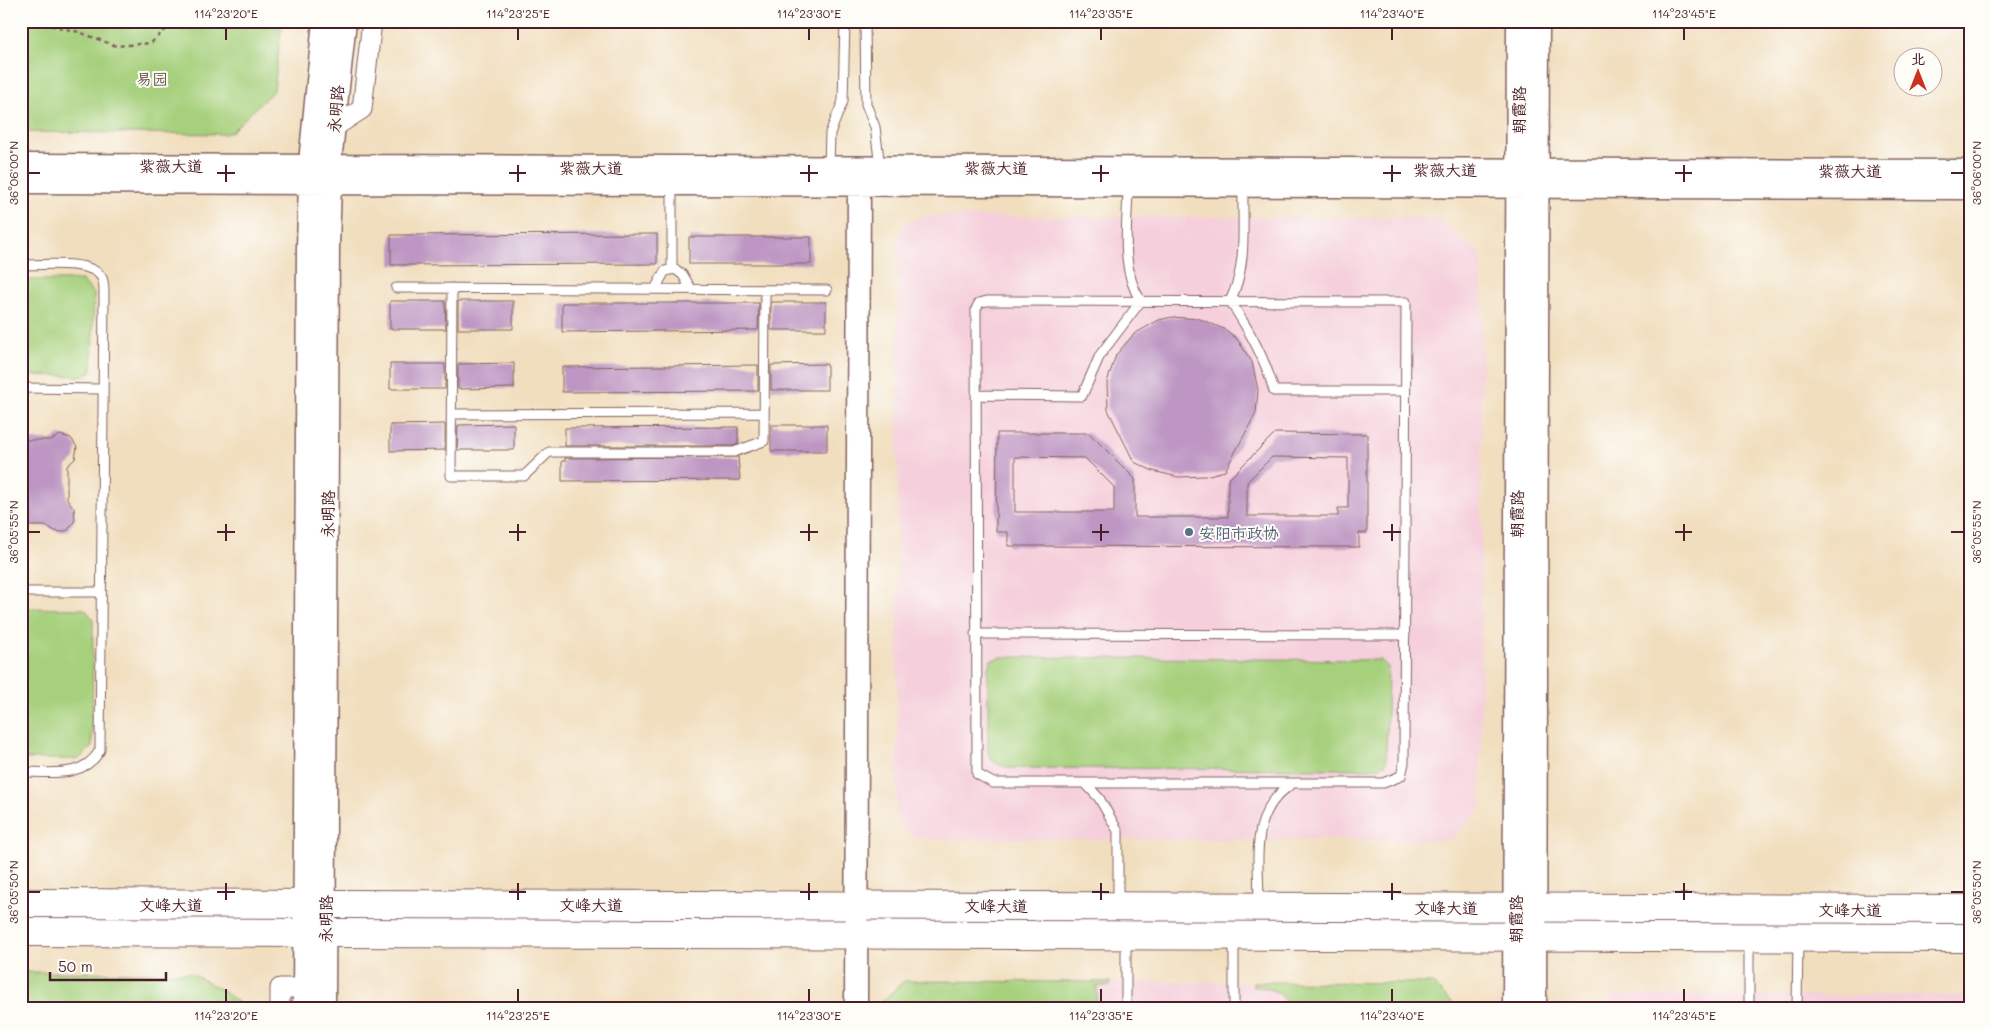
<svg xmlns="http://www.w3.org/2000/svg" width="1991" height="1029" font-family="Mali,'LXGW WenKai TC',sans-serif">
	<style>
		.built { fill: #f5cfdb }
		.green { fill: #a6d07c; stroke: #787854 }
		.building { fill: #bd96c3; fill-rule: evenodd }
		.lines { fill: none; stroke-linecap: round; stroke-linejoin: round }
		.service-casing { stroke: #84625e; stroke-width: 11 }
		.minor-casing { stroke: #84625e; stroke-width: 21 }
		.tertiary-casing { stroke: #84625e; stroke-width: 25 }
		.primary-casing { stroke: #84625e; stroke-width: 30 }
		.path { stroke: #84625e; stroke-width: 2.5; stroke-dasharray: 4 4; stroke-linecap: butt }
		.service { stroke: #fff; stroke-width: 9 }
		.minor { stroke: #fff; stroke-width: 19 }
		.tertiary { stroke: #fff; stroke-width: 22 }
		.primary { stroke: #fff; stroke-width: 28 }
		.ticks { fill: none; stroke: #4a1f2b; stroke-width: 2 }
		.service-dot { fill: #5c6f8a; stroke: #fdfcf7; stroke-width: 2 }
		.labels { text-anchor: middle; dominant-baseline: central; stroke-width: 4; stroke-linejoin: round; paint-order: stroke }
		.park-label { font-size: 16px; fill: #665443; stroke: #fdfcf7 }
		.street-label { font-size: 16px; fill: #4a1f2b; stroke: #fdfcf7 }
		.service-label { font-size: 16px; fill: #4e5e75; stroke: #fdfcf7; text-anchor: start }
		.neatline { fill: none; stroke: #4a1f2b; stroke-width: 2 }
		.ticks-label { font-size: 12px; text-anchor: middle; fill: #4a1f2b }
	</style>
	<rect width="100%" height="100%" fill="#fdfcf7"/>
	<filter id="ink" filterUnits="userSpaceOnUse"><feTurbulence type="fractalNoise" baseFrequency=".02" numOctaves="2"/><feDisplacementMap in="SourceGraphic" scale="10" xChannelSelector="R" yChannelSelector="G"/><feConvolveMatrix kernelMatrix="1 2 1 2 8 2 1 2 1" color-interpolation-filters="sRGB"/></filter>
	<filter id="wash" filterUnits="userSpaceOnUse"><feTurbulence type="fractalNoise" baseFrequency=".0096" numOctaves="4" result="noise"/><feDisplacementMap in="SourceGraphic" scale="20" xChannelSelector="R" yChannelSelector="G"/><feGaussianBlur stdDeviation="1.12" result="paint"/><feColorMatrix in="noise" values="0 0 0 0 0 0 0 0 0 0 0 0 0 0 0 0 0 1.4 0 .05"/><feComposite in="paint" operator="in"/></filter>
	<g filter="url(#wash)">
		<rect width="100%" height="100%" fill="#f1debe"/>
		<!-- built -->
		<path class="built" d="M922 216 1436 218 1482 255 1481 809 1451 840 923 839 909 834 901 826 897 814 898 241 904 224Z
			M904 981 1432 983 1457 1008H881V1002Z
			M1616 995 1970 996V1008H1603Z"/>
		<!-- green -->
		<path class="green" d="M21 21H282L274 90 232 131 226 134 21 132Z
			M21 280H82L94 294 92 370 85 376 21 375Z
			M21 608 85 609 93 619 92 747 79 759H21Z
			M1001 657 1381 660 1388 667 1386 763 1381 767 1372 769 1008 768C998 764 990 762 988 751V668L991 660Z
			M21 972 190 973 215 986 238 1002 242 1008H21Z
			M904 981 1110 982V986H1097V1008H881V1002Z
			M1253 982 1432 983 1457 1008H1287C1285 991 1268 987 1253 987Z"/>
		<g id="blocks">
			<!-- building -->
			<path class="building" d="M657 234V264L391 265V235Z
				M689 237H811V264H689Z
				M390 301H445L446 329H390Z
				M458 301H513V329H458Z
				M771 302H826V330H771Z
				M562 303H759L758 330 562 332Z
				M1172 317 1200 319 1226 330 1237 339 1252 362 1258 390 1256 413 1225 471 1205 476 1178 477 1153 471 1134 462 1108 410 1107 382 1116 355 1134 334 1159 320Z
				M514 363V388L458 389V364Z
				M390 364H445V389H390Z
				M827 364V390H771V365Z
				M758 365V390L756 391 562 392V367Z
				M445 424V450L390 451V425Z
				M514 424V450H457L458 425Z
				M771 425H827V451H771Z
				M738 427V444L733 446H565V428Z
				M997 433H1089L1135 479V517H1228V480L1275 433 1367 434V533H1359V547L1008 546V532H996ZM1015 457 1085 458 1114 487V512H1015ZM1272 457 1348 458V508H1338V516H1247V482Z
				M60 435 71 438 77 447 75 459 67 466V499L74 508 75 520 68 530 62 532 55 531 47 526H21V440H51Z
				M738 457 740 480 562 481V461H565V458Z"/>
		</g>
	</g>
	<g filter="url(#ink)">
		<use href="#blocks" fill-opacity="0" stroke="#84625e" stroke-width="1"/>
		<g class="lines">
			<!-- service casing -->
			<g class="service-casing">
				<path id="service" d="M865 21 866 104 875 127 880 167
					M829 167 830 133 843 101 845 21
					M1243 186C1242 224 1248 266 1230 301 1249 330 1265 358 1274 391H1405
					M21 265C40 265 92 259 102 278 104 282 104 289 104 294L100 750C84 779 50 772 21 772
					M672 269V184
					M396 288 827 290
					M452 288 451 476H524L549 452H734L764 441 765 290
					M655 289 665 271 675 269 683 275 691 289
					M987 301 1406 302 1404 763 1401 776 1383 783H993L977 774 976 309 979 303Z
					M21 388 103 389
					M976 395 1082 396 1100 355 1141 301C1119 269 1128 222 1128 186
					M452 414 764 413
					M21 592H101
					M975 634 1405 635
					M1085 783 1099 798 1118 831V904
					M1259 903C1259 859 1249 811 1292 784
					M1126 1008V938
					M1234 1008V938
					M1749 1008V941
					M1797 1008 1798 940"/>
			</g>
			<!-- minor casing -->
			<g class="minor-casing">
				<path id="minor" d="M333 128 362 109 372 21
					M280 1008V988H304"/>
			</g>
			<!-- tertiary casing -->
			<g class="tertiary-casing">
				<path id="tertiary" d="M21 165 1970 171
					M21 182 1970 188
					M304 1008 308 246 311 152 324 21
					M324 1008 328 246 331 153 345 21
					M856 1008 859 184
					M1514 1008 1518 21
					M1535 1008 1538 21"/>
			</g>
			<!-- primary casing -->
			<g class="primary-casing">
				<path id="primary" d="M21 903 1970 909
					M21 932 1970 938"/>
			</g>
			<!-- path -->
			<path class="path" d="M21 29 36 22 79 32 116 46 151 43 175 21"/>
			<!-- service -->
			<use href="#service" class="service"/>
			<!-- minor -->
			<use href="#minor" class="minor"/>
			<!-- tertiary -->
			<use href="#tertiary" class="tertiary"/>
			<!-- primary -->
			<use href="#primary" class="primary"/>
		</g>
	</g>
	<!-- ticks -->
	<path class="ticks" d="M226 28V40M518 28V40M809 28V40M1101 28V40M1392 28V40M1684 28V40M226 165V182M518 165V182M809 165V182M1101 165V182M1392 165V182M1684 165V182M28 173H40M217 173H235M509 173H526M800 173H818M1092 173H1109M1383 173H1401M1675 173H1692M1951 173H1964M226 524V541M518 524V541M809 524V541M1101 524V541M1392 524V541M1684 524V541M28 532H40M217 532H235M509 532H526M800 532H818M1092 532H1109M1383 532H1401M1675 532H1692M1951 532H1964M226 883V900M518 883V900M809 883V900M1101 883V900M1392 883V900M1684 883V900M28 892H40M217 892H235M509 892H526M800 892H818M1092 892H1109M1383 892H1401M1675 892H1692M1951 892H1964M226 989V1002M518 989V1002M809 989V1002M1101 989V1002M1392 989V1002M1684 989V1002"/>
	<!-- markers -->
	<circle class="service-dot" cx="1189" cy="532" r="5"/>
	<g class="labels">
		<!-- park labels -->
		<g class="park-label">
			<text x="152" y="78">易园</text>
		</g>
		<!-- street labels -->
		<g class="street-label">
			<text transform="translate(335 109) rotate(-85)">永明路</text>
			<text transform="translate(1518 110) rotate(-90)">朝霞路</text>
			<text x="171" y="165">紫薇大道</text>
			<text x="591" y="167">紫薇大道</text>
			<text x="996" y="167">紫薇大道</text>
			<text x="1445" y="169">紫薇大道</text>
			<text x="1850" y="170">紫薇大道</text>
			<text transform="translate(327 514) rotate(-90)">永明路</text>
			<text transform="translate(1516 514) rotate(-90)">朝霞路</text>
			<text x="171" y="904">文峰大道</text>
			<text x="591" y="904">文峰大道</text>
			<text x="996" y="905">文峰大道</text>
			<text x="1446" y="907">文峰大道</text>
			<text x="1850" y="909">文峰大道</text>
			<text transform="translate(325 919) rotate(-90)">永明路</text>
			<text transform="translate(1515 919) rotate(-90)">朝霞路</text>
		</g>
		<!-- service labels -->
		<g class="service-label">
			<text x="1199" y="532">安阳市政协</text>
		</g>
	</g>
	<!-- margin -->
	<rect width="1991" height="1029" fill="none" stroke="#fdfcf7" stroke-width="55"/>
	<!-- north arrow -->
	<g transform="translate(1918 72)"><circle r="24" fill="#fdfcf7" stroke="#b5a4a5"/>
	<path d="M0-4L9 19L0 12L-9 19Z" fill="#c8321e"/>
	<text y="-8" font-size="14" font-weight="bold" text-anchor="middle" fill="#4a1f2b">北</text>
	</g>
	<!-- scale -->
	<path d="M50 972v8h116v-8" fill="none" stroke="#4a1f2b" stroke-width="2.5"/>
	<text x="58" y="972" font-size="15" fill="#4a1f2b" stroke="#fdfcf7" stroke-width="4" paint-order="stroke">50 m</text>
	<rect x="28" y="28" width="1936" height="974" class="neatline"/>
	<g class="ticks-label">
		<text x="226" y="18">114°23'20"E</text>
		<text x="518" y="18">114°23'25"E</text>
		<text x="809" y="18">114°23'30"E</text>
		<text x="1101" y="18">114°23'35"E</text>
		<text x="1392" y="18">114°23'40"E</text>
		<text x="1684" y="18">114°23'45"E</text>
		<text transform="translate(14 173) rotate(-90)" y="4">36°06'00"N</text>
		<text transform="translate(1977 173) rotate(-90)" y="4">36°06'00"N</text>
		<text transform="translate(14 532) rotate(-90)" y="4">36°05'55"N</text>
		<text transform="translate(1977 532) rotate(-90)" y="4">36°05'55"N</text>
		<text transform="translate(14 892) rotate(-90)" y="4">36°05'50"N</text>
		<text transform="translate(1977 892) rotate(-90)" y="4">36°05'50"N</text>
		<text x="226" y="1020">114°23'20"E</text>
		<text x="518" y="1020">114°23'25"E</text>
		<text x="809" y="1020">114°23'30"E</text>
		<text x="1101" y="1020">114°23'35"E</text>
		<text x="1392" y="1020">114°23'40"E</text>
		<text x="1684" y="1020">114°23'45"E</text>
	</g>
</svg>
